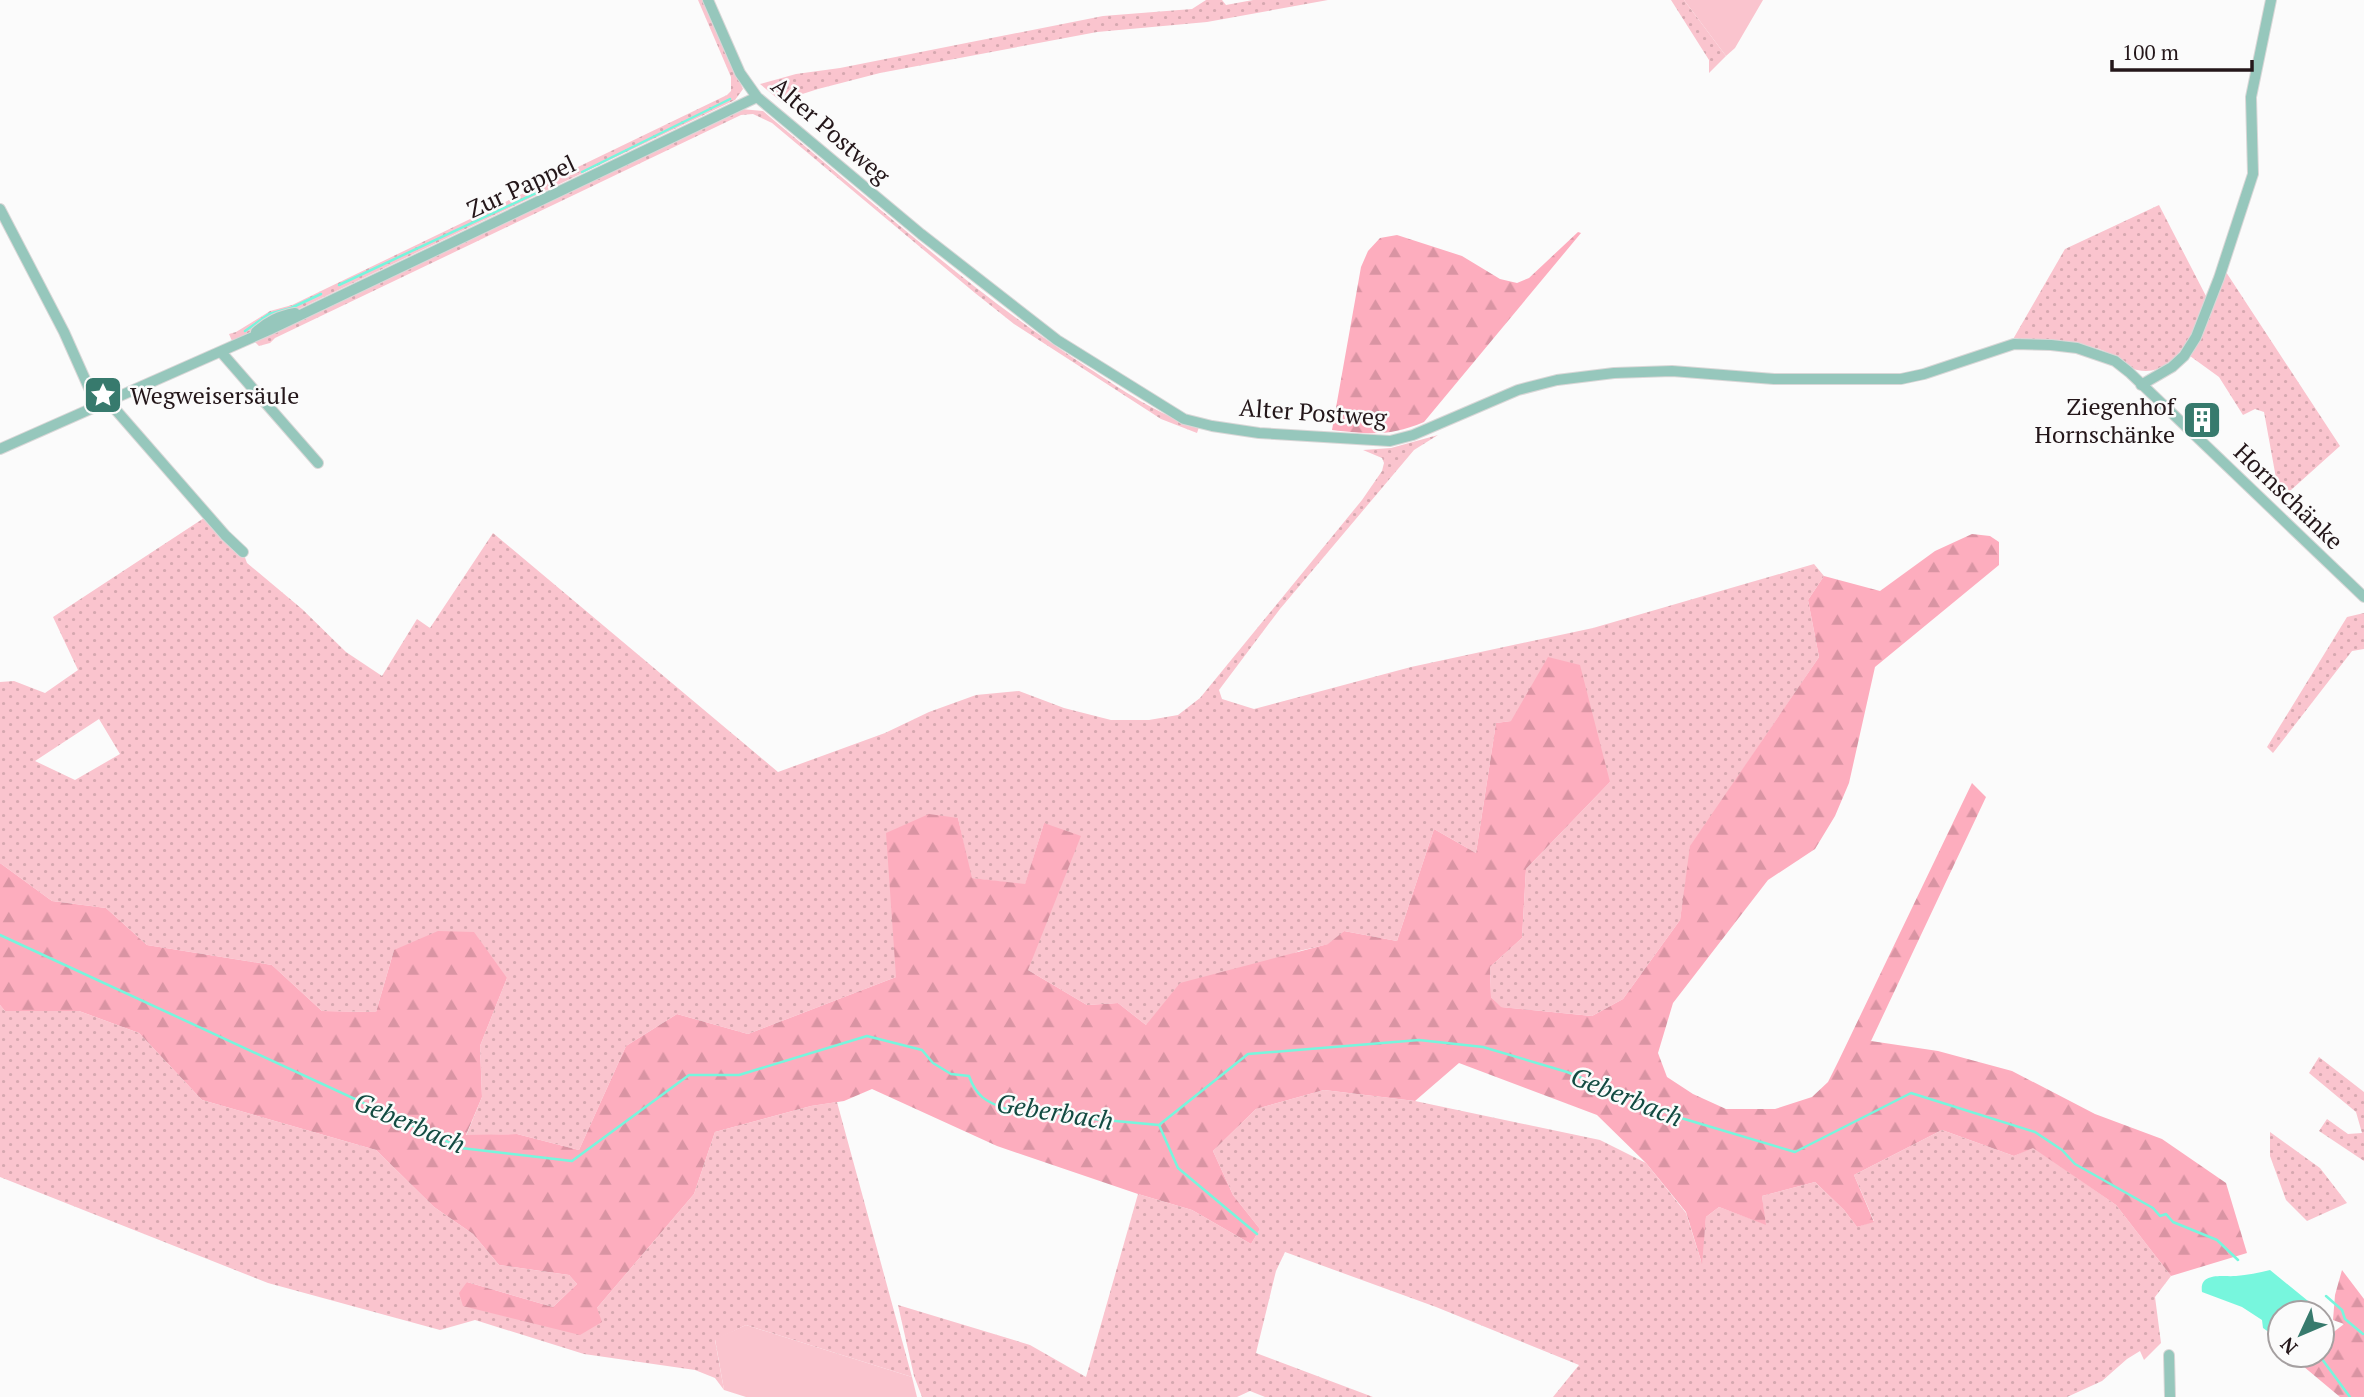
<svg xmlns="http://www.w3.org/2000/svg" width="2364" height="1397" font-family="'PT Serif',serif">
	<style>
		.grass { fill: url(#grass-dots); fill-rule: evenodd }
		.forest { fill: url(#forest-firs) }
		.garden { fill: #fac4ce }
		.water { fill: #77f6dd }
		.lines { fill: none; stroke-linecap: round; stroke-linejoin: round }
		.stream { stroke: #77f6dd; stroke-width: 2.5 }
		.minor-casing { stroke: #d9d7d7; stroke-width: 12 }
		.minor { stroke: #96c7bc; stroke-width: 10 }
		.labels { text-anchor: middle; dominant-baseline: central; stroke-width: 5; stroke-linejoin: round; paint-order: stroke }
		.street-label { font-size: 24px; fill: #24171a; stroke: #fbfbfb }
		.poi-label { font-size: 24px; fill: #24171a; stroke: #fbfbfb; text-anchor: start }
		.water-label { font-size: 26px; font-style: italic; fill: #134b42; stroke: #fbfbfb }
	</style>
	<defs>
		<pattern id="grass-dots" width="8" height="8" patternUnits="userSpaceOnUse" patternTransform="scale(1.75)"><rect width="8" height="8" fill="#fac4ce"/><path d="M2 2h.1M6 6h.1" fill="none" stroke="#d6a8b0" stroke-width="1.8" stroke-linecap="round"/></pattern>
		<pattern id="forest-firs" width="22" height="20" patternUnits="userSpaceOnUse" patternTransform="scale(1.75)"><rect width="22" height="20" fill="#fdadbe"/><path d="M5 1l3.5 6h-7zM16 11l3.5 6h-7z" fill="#d994a3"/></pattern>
	</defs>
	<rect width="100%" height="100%" fill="#fbfbfb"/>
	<!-- grass -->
	<path class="grass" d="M698 0H703L740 82 743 89 735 100 232 341 229 334 236 332 270 311 292 305 727 95 731 91V77Z
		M1206 0H1222L1226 5 1253 0H1328L1207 22 1097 32 880 73 818 89 793 97 783 103 760 84 796 74 840 68 1103 16 1192 9Z
		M1671 0H1684L1726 56 1709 73V60Z
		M741 109 763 111 770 117C874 203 974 294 1087 367 1123 390 1157 415 1199 427L1197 433 1161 419 1014 324 975 293 772 123 753 114 741 115 275 338 270 343 259 346 253 340Z
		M2159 205 2207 298C2196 326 2177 379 2137 370 2123 367 2113 353 2099 349 2071 341 2040 342 2012 341L2065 249Z
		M2226 272 2340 446 2280 500 2264 412 2255 409 2243 415 2219 377 2190 356 2201 339Z
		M1438 435 1414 450 1280 609 1219 690 1222 699 1254 709 1411 667 1593 628 1814 564 1824 576 1808 600 1819 657 1691 846 1680 920 1623 999 1592 1016 1500 1007 1491 997 1490 967 1522 938 1526 869 1610 782 1511 721 1496 723 1476 853 1434 829 1397 941 1344 931 1329 944 1299 951 1146 1025 1118 1003 1087 1005 1028 970 1044 823 1025 885 971 878 958 818 896 977 748 1034 677 1014 626 1046 579 1150 517 1134 466 1136 482 1097 480 1046 507 978 394 950 376 1012 322 1011 272 965 147 945 106 908 52 901 0 863V682L14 681 45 693 78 670 53 617 204 518 243 552 247 563 302 609 346 652 382 676 417 619 430 628 493 533 778 772 885 733 929 712 976 695 1019 691 1064 708 1111 720H1149L1178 715 1200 698 1362 500 1382 471 1384 463 1382 458 1363 450 1391 448ZM99 719 120 754 75 780 35 761Z
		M2364 613V649L2352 651 2273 753 2267 747 2347 617Z
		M0 1005 5 1011H79L139 1033 202 1100 376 1150 434 1207 473 1234 499 1265 569 1275 577 1284 553 1307 467 1282 463 1306 597 1308 694 1194 715 1132 811 1106 837 1102 912 1377 746 1325 715 1340 724 1390 715 1378 695 1370 584 1354 475 1320 440 1330 268 1283 0 1177Z
		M2319 1057 2364 1092V1161L2319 1131 2327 1119 2348 1134 2362 1133 2356 1112 2309 1073Z
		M1324 1090 1415 1101 1600 1140 1646 1163 1686 1213 1701 1261 1706 1217 1719 1207 1765 1224 1762 1196 1815 1182 1844 1210 1857 1227 1874 1221 1854 1175 1942 1130 2014 1156 2033 1147 2116 1205 2171 1276 2155 1297 2161 1343 2144 1360 2140 1351 2127 1359 2102 1381 2067 1397H1553L1579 1365 1436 1307 1285 1252 1276 1271 1256 1353 1373 1397H1265L1250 1391 1237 1397H922L914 1376 898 1305 1030 1345 1086 1377 1138 1194 1192 1210 1251 1244 1260 1229 1233 1195 1213 1151 1256 1109Z
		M2270 1132 2320 1168 2347 1203 2307 1221 2286 1200 2270 1156Z"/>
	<!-- forest -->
	<path class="forest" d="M1578 232 1581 233 1424 422C1389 437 1369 434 1332 430L1361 267 1368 251 1380 238 1397 235 1462 256 1500 279 1517 283 1529 278Z
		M1972 534 1990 536 1999 542V565L1875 667 1849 783 1835 816 1815 849 1768 880 1673 1003 1658 1053 1667 1077 1693 1094 1726 1109H1775L1812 1097 1828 1082 1838 1062 1972 783 1986 797 1871 1041 1938 1051 2012 1071 2095 1114 2162 1139 2226 1183 2247 1253 2171 1276 2116 1205 2033 1148 2014 1156 1942 1130 1854 1175 1874 1222 1857 1227 1844 1210 1815 1182 1762 1196 1766 1225 1719 1207 1706 1217 1702 1264 1686 1212 1646 1163 1597 1115 1459 1063 1415 1101 1324 1090 1256 1109 1213 1151 1233 1195 1260 1229 1251 1244 1192 1210 1138 1194 997 1146 872 1089 844 1101 811 1106 715 1132 694 1194 597 1308 602 1322 580 1335 463 1306 459 1293 467 1282 553 1307 577 1284 569 1275 499 1265 473 1234 434 1207 376 1150 202 1100 139 1033 79 1011H5L0 1005V863L52 901 106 908 147 945 272 965 322 1011 376 1012 394 950 438 931 474 932 507 978 480 1046 482 1097 466 1135 517 1134 579 1150 626 1046 677 1014 748 1034 896 977 886 833 929 814 958 818 972 878 1025 884 1044 823 1081 836 1028 970 1087 1005 1118 1003 1146 1025 1180 983 1328 944 1344 931 1397 941 1434 829 1476 853 1496 723 1511 721 1548 657 1580 665 1610 782 1526 869 1522 938 1490 967 1491 997 1501 1007 1592 1016 1623 999 1680 920 1690 846 1819 657 1808 600 1824 576 1880 591 1935 551Z
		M2342 1270 2364 1299V1397H2340L2297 1361 2305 1355H2322V1341L2344 1324 2333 1320 2335 1295Z"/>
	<!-- garden -->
	<path class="garden" d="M1684 0H1763L1735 48 1726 56Z
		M746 1325 912 1377 917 1397H746L724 1390 715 1339Z"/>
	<!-- water -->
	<path class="water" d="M2270 1270 2324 1314 2330 1327 2322 1336V1313H2280V1340L2263 1328 2262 1320 2242 1307 2202 1292C2199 1272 2222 1277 2236 1276 2247 1275 2259 1273 2270 1270Z"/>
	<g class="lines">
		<!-- stream -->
		<path class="stream" d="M582 172 730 99
			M339 285 538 192
			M245 331 269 314 291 308 321 294
			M0 935 461 1148 572 1161 689 1075H739L867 1036 922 1050 933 1063 951 1074 969 1076C976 1096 986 1102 1006 1109L1021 1102 1072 1117 1159 1125 1248 1054 1419 1040 1483 1047 1567 1072 1681 1118 1795 1152 1911 1093 2035 1132 2062 1150 2075 1164 2153 1208 2160 1216 2166 1214 2173 1222 2217 1240 2238 1260
			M1159 1125 1178 1168 1257 1234
			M2326 1296 2342 1310 2345 1319 2363 1334
			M2319 1355 2350 1397"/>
		<!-- minor casing -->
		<g class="minor-casing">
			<path id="minor" d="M708 0 740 73 757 97 921 234 1057 340 1184 419 1212 426 1259 433 1390 441 1413 435 1518 390 1557 380 1614 373 1672 371 1774 379H1901L1924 374 2014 344 2051 345 2077 348 2115 361 2129 372 2364 597
				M0 209 64 332 97 406
				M256 332C268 321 279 316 295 313
				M221 352 318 463
				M2141 385 2172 367 2184 356 2196 337 2219 278 2253 174 2251 97 2271 0
				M108 401 225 535 243 552
				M0 449 269 330 757 97
				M2169 1355 2170 1397"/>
		</g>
		<!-- minor -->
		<use href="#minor" class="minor"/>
	</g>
	<!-- icons -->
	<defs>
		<g id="sight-square" transform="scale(2.0125)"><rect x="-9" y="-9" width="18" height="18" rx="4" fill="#377a6d" stroke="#fbfbfb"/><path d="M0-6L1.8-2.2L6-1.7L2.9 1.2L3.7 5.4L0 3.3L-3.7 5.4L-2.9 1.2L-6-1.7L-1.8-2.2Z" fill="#fff"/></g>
		<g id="building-square" transform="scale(2.0125)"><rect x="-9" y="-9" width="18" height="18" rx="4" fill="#377a6d" stroke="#fbfbfb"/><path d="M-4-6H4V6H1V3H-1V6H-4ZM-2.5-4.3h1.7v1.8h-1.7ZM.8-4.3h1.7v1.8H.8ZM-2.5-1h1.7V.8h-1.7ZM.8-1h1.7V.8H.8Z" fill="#fff"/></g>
	</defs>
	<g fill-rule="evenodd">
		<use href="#sight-square" x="103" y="395"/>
		<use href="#building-square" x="2202" y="420"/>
	</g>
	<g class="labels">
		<!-- street labels -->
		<g class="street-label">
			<text transform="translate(831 130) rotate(41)">Alter Postweg</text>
			<text transform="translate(521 186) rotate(-25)">Zur Pappel</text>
			<text transform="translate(1313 412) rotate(4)">Alter Postweg</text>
			<text transform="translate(2289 496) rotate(44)">Hornschänke</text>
		</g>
		<!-- poi labels -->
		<g class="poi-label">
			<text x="130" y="395">Wegweisersäule</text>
			<text x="2175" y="406" text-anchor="end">Ziegenhof<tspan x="2175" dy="28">Hornschänke</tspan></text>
		</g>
		<!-- water labels -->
		<g class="water-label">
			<text transform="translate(1627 1096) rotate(22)">Geberbach</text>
			<text transform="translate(1055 1111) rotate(9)">Geberbach</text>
			<text transform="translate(410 1122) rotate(23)">Geberbach</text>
		</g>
	</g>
	<!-- north arrow -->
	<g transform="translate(2301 1334) rotate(226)"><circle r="33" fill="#fbfbfb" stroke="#a5a0a1" stroke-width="2"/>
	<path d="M0-5L12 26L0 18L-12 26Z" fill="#377a6d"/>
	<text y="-10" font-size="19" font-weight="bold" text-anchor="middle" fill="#24171a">N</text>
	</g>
	<!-- scale -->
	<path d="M2112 60v10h140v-10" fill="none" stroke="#24171a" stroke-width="3.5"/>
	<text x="2122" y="60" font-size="21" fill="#24171a" stroke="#fbfbfb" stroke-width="5" paint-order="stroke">100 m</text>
</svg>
